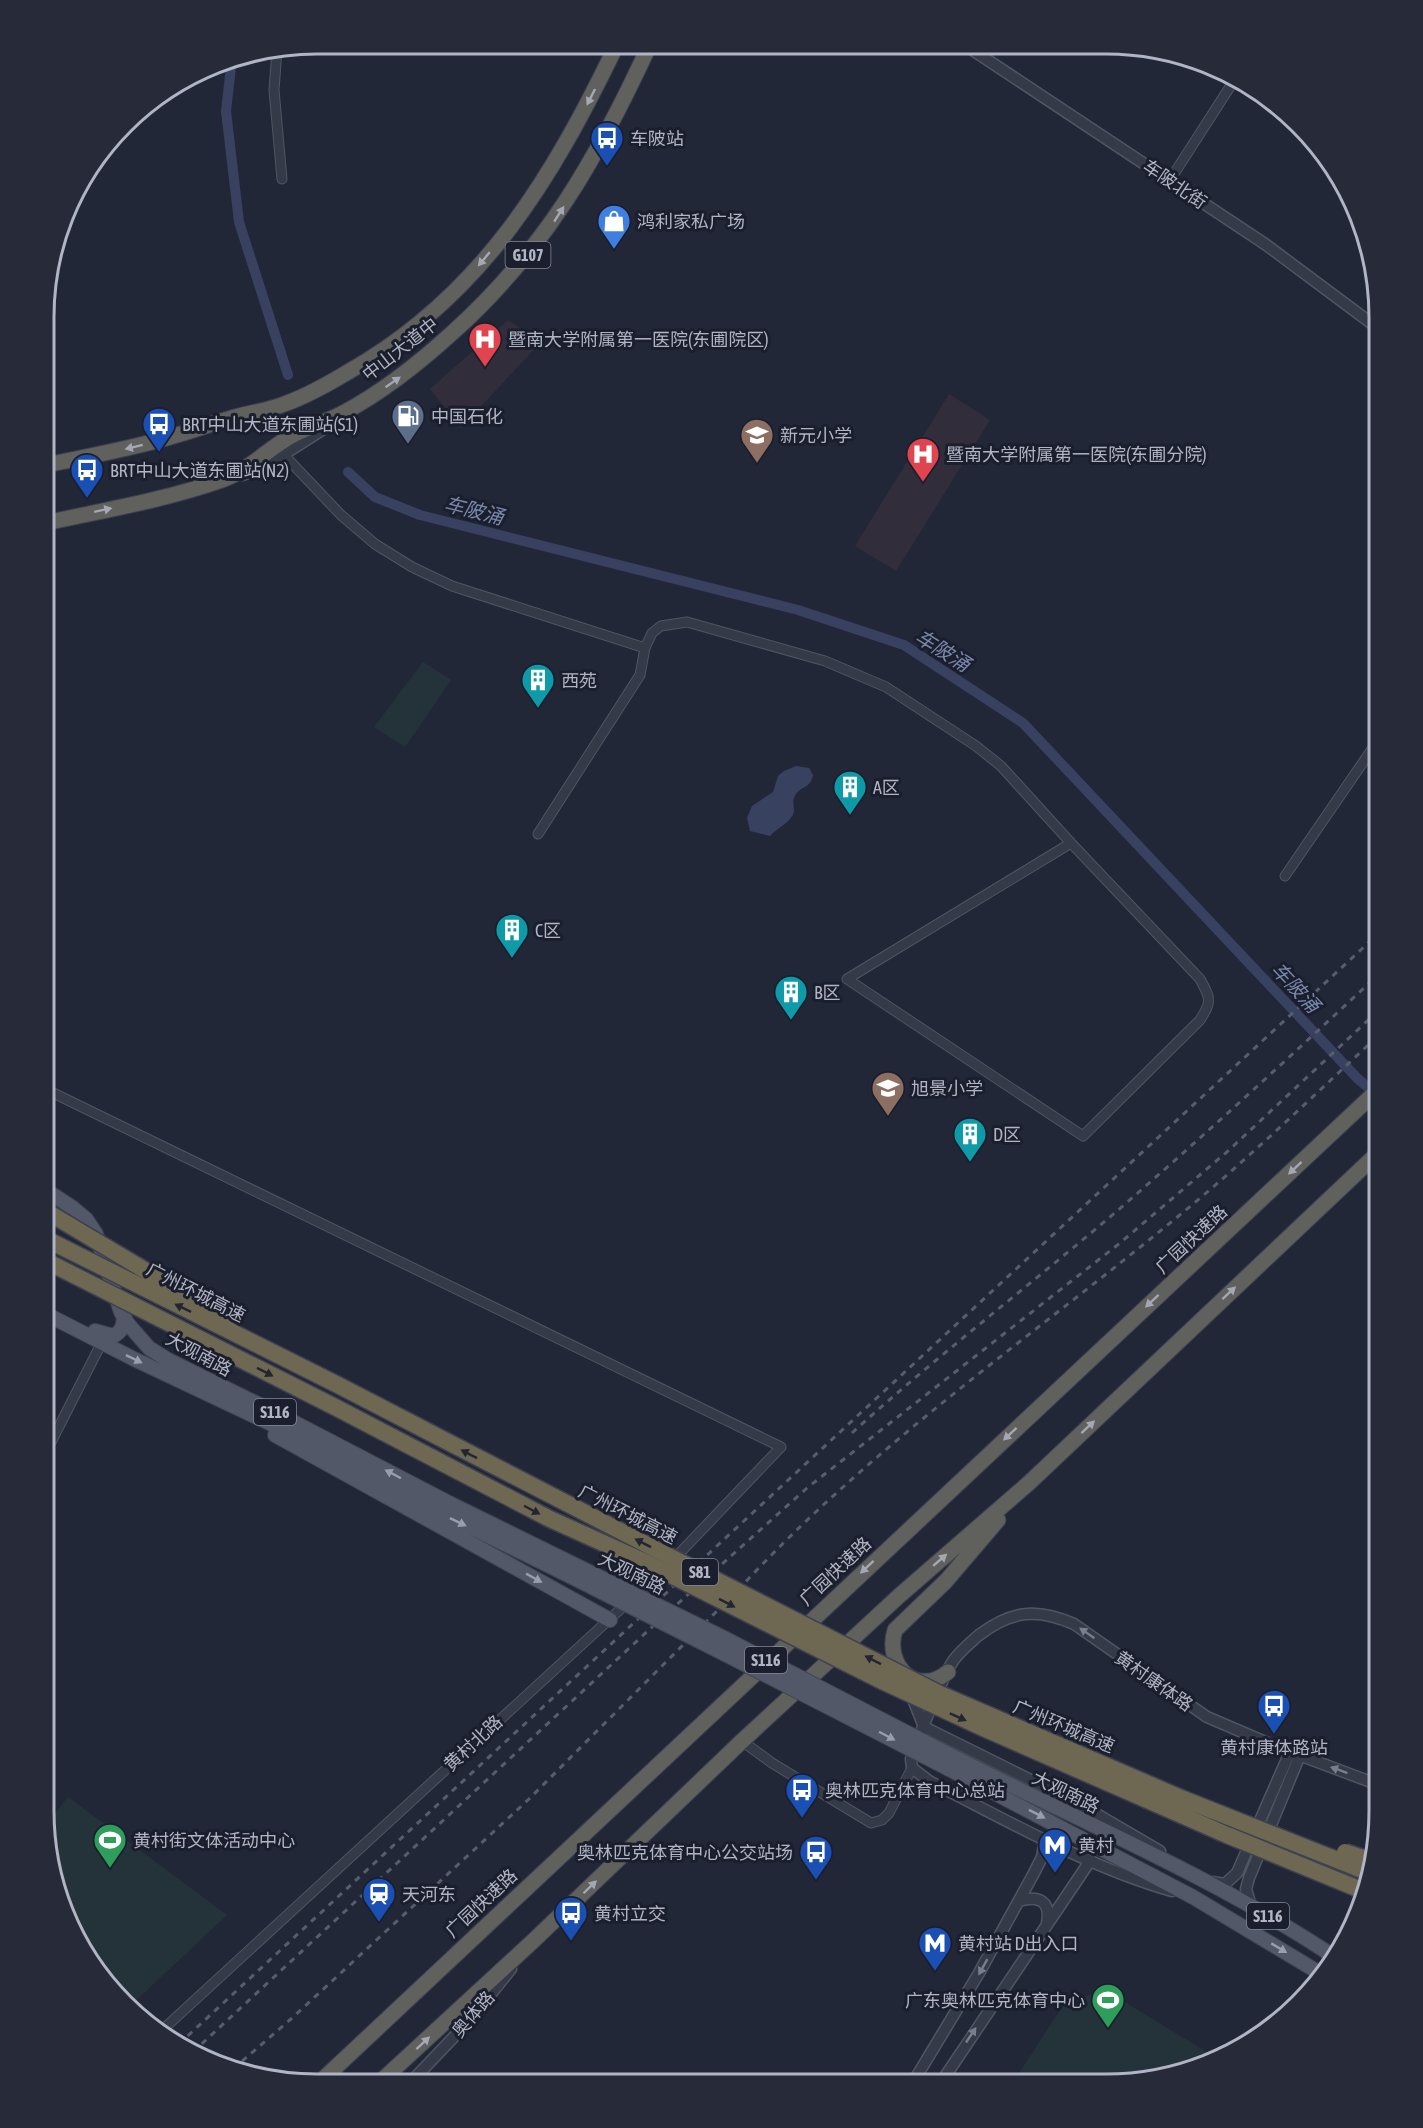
<svg xmlns="http://www.w3.org/2000/svg" width="1423" height="2128" font-family="'Asap Condensed','Noto Sans SC',sans-serif">
	<style>
		.medical { fill: #312d3a }
		.grass { fill: #243339 }
		.water { fill: #384260 }
		.lines { fill: none; stroke-linecap: round; stroke-linejoin: round }
		.canal { stroke: #384260; stroke-width: 10 }
		.minor-casing { stroke: #505463; stroke-width: 11 }
		.tertiary-casing { stroke: #505463; stroke-width: 13 }
		.primary-casing { stroke: #3f4351; stroke-width: 16 }
		.trunk-casing { stroke: #3d4150; stroke-width: 17 }
		.minor { stroke: #353a48; stroke-width: 9 }
		.tertiary { stroke: #353a48; stroke-width: 10 }
		.primary { stroke: #535868; stroke-width: 14 }
		.trunk { stroke: #60605d; stroke-width: 15 }
		.rail { stroke: #575d6f; stroke-width: 3; stroke-dasharray: 6 6; stroke-linecap: butt }
		.primary-bridge-casing { stroke: #3f4351; stroke-width: 16; stroke-linecap: butt }
		.motorway-bridge-casing { stroke: #3d4150; stroke-width: 19; stroke-linecap: butt }
		.primary-bridge { stroke: #535868; stroke-width: 14 }
		.motorway-bridge { stroke: #6e6852; stroke-width: 16 }
		.oneway { fill: #a4a7b5 }
		.oneway2 { fill: #232631 }
		.oneway3 { fill: #999dad }
		.oneway4 { fill: #797d8c }
		.labels { text-anchor: middle; dominant-baseline: central; stroke-width: 6; stroke-linejoin: round; paint-order: stroke }
		.shield { fill: #1b1f2d; stroke: #838797; stroke-width: 1.5 }
		.shield-label { font-size: 16px; font-weight: bold; fill: #b0b4c4 }
		.poi-label { font-size: 18px; fill: #b0b4c4; stroke: #1b1f2d; text-anchor: start }
		.street-label { font-size: 18px; fill: #b0b4c4; stroke: #1b1f2d }
		.water-label { font-size: 20px; font-style: italic; fill: #7986ab; stroke: #1b1f2d }
		.rim { fill: none; stroke: #b0b4c4; stroke-width: 3 }
	</style>
	<rect width="100%" height="100%" fill="#222738"/>
	<!-- medical -->
	<path class="medical" d="M508 320 541 342 461 428 430 389Z
		M949 394 990 420 896 571 855 546Z"/>
	<!-- grass -->
	<path class="grass" d="M423 662 451 680 405 747 374 727Z
		M68 1797 227 1915 129 2007 100 1978 64 1916 46 1824Z
		M1110 1993 1218 2059 1211 2064 1106 2084H1012L1068 1998Z"/>
	<!-- water -->
	<path class="water" d="M796 766 809 768 813 775C810 790 800 785 795 796 792 801 794 805 794 811 792 822 777 828 770 836L750 831 747 818 752 806 773 792 778 776 784 771Z"/>
	<g class="lines">
		<!-- canal -->
		<path class="canal" d="M232 58 226 111 239 222 288 375
			M348 472 375 497 420 515 798 610 904 645 1023 723 1358 1079 1379 1096"/>
		<!-- minor casing -->
		<g class="minor-casing">
			<path id="minor" d="M277 50 274 90 282 179
				M1170 180 1235 79
				M283 454 341 515 375 544 412 567 452 586 645 648
				M538 834 640 675 645 648 652 633 661 626 687 622 825 661 886 687 976 746 1001 766 1071 843
				M1071 843 1200 979C1211 999 1212 1001 1200 1020L1083 1136 847 979Z
				M1285 876 1379 739
				M45 1089 781 1447 673 1560
				M44 1456 102 1342
				M742 1741 772 1763 871 1823 882 1820 889 1813 912 1768
				M159 2033 663 1570"/>
		</g>
		<!-- tertiary casing -->
		<g class="tertiary-casing">
			<path id="tertiary" d="M965 45 1265 244 1379 329
				M243 475 264 467 333 423
				M911 1694 924 1727 1083 1806 1160 1851
				M1212 1882 1225 1884 1237 1873 1290 1752
				M1172 1891C1086 1866 1008 1821 929 1781L912 1768 911 1759 915 1746C926 1721 939 1683 953 1661 960 1651 970 1643 979 1635 1012 1610 1037 1608 1074 1624L1207 1717 1275 1746 1379 1785
				M1019 1901C1039 1895 1051 1901 1047 1923
				M1251 1906 1246 1889 1249 1878 1300 1755
				M410 2083 470 2020 511 1969
				M912 2084 979 1973 1034 1873 1042 1857 1045 1840
				M940 2084 1090 1861"/>
		</g>
		<!-- primary casing -->
		<g class="primary-casing">
			<path id="primary" d="M44 1189 73 1208 86 1219 96 1234 121 1312 128 1324 149 1348 168 1360 276 1413 451 1504 577 1566
				M44 1313 134 1359 318 1446 444 1514 572 1577
				M95 1331 113 1336C122 1332 123 1326 124 1317
				M275 1435 610 1620
				M954 1757C1082 1822 1216 1878 1336 1958
				M947 1768 1193 1897 1323 1975"/>
		</g>
		<!-- trunk casing -->
		<g class="trunk-casing">
			<path id="trunk" d="M46 465C81 458 117 451 152 442 180 435 207 425 235 417 252 412 271 410 287 403 309 395 328 384 348 372 482 296 552 179 617 44
				M46 523C105 510 165 500 222 480 250 470 269 447 295 434 311 426 329 421 345 412 384 391 418 364 451 334 546 249 597 159 650 44
				M948 1672C916 1698 884 1665 895 1630L946 1581 998 1520
				M320 2082 1379 1089
				M380 2082 532 1942 742 1741 899 1596 1030 1482 1379 1152"/>
		</g>
		<!-- minor -->
		<use href="#minor" class="minor"/>
		<!-- tertiary -->
		<use href="#tertiary" class="tertiary"/>
		<!-- primary -->
		<use href="#primary" class="primary"/>
		<!-- trunk -->
		<use href="#trunk" class="trunk"/>
		<!-- rail -->
		<path class="rail" d="M852 1433C938 1355 1029 1286 1117 1211 1206 1134 1293 1054 1379 974
			M179 2044 1379 933
			M193 2052 665 1615 807 1488 1120 1243 1228 1151 1379 1010
			M233 2069 291 2019 529 1799 739 1589C868 1449 1023 1343 1170 1223 1243 1164 1310 1099 1379 1035"/>
		<!-- primary-bridge casing -->
		<g class="primary-bridge-casing">
			<path id="primary-bridge" d="M577 1566 724 1638 954 1757
				M572 1577 723 1653 947 1768"/>
		</g>
		<!-- motorway-bridge casing -->
		<g class="motorway-bridge-casing">
			<path id="motorway-bridge" d="M44 1210 230 1321
				M44 1238 336 1384 661 1552 938 1693 1181 1798 1370 1873
				M44 1260 335 1407 550 1519 643 1561 884 1682 983 1728 1227 1835 1366 1892
				M1345 1852 1372 1861"/>
		</g>
		<!-- primary-bridge -->
		<use href="#primary-bridge" class="primary-bridge"/>
		<!-- motorway-bridge -->
		<use href="#motorway-bridge" class="motorway-bridge"/>
	</g>
	<!-- one-way arrows -->
	<defs><path id="oneway-solid" d="M-6-.8H1V-3.2L6.5 0L1 3.2V.8H-6Z" transform="scale(1.5)"/></defs>
	<g class="oneway">
		<use href="#oneway-solid" transform="translate(591 97) rotate(117)"/>
		<use href="#oneway-solid" transform="translate(559 214) rotate(-57)"/>
		<use href="#oneway-solid" transform="translate(484 259) rotate(130)"/>
		<use href="#oneway-solid" transform="translate(393 382) rotate(-35)"/>
		<use href="#oneway-solid" transform="translate(134 447) rotate(166)"/>
		<use href="#oneway-solid" transform="translate(103 510) rotate(-12)"/>
		<use href="#oneway-solid" transform="translate(1295 1168) rotate(137)"/>
		<use href="#oneway-solid" transform="translate(1229 1293) rotate(-43)"/>
		<use href="#oneway-solid" transform="translate(1152 1301) rotate(137)"/>
		<use href="#oneway-solid" transform="translate(1088 1427) rotate(-43)"/>
		<use href="#oneway-solid" transform="translate(1010 1434) rotate(137)"/>
		<use href="#oneway-solid" transform="translate(940 1560) rotate(-41)"/>
		<use href="#oneway-solid" transform="translate(867 1567) rotate(137)"/>
		<use href="#oneway-solid" transform="translate(590 1887) rotate(-44)"/>
		<use href="#oneway-solid" transform="translate(423 2043) rotate(-43)"/>
	</g>
	<g class="oneway2">
		<use href="#oneway-solid" transform="translate(183 1308) rotate(-154)"/>
		<use href="#oneway-solid" transform="translate(265 1372) rotate(27)"/>
		<use href="#oneway-solid" transform="translate(469 1454) rotate(-153)"/>
		<use href="#oneway-solid" transform="translate(532 1510) rotate(28)"/>
		<use href="#oneway-solid" transform="translate(643 1543) rotate(-153)"/>
		<use href="#oneway-solid" transform="translate(727 1603) rotate(27)"/>
		<use href="#oneway-solid" transform="translate(873 1660) rotate(-153)"/>
		<use href="#oneway-solid" transform="translate(958 1717) rotate(24)"/>
	</g>
	<g class="oneway3">
		<use href="#oneway-solid" transform="translate(134 1359) rotate(26)"/>
		<use href="#oneway-solid" transform="translate(393 1474) rotate(-152)"/>
		<use href="#oneway-solid" transform="translate(458 1522) rotate(26)"/>
		<use href="#oneway-solid" transform="translate(534 1578) rotate(29)"/>
		<use href="#oneway-solid" transform="translate(887 1736) rotate(28)"/>
		<use href="#oneway-solid" transform="translate(1037 1814) rotate(27)"/>
		<use href="#oneway-solid" transform="translate(1279 1948) rotate(31)"/>
	</g>
	<g class="oneway4">
		<use href="#oneway-solid" transform="translate(1087 1633) rotate(-145)"/>
		<use href="#oneway-solid" transform="translate(1339 1770) rotate(-160)"/>
		<use href="#oneway-solid" transform="translate(983 1967) rotate(119)"/>
		<use href="#oneway-solid" transform="translate(971 2035) rotate(-56)"/>
	</g>
	<!-- icons -->
	<defs>
		<g id="bus-pin" transform="scale(1.725)"><path d="M0 17L-7.5 6A9.5 9.5 0 1 1 7.5 6Z" fill="#1a4fb4" stroke="#1b1f2d"/><path d="M-5-6H5V4H4V6H2V4H-2V6H-4V4H-5ZM-3.5-4V0h7V-4ZM-3.5 1.2v1.5H-2V1.2ZM2 1.2v1.5H3.5V1.2Z" fill="#fff"/></g>
		<g id="shop-pin" transform="scale(1.725)"><path d="M0 17L-7.5 6A9.5 9.5 0 1 1 7.5 6Z" fill="#3f7fe0" stroke="#1b1f2d"/><path d="M-5-2.5h2.3a2.7 3.5 0 0 1 5.4 0H5L5.5 6h-11ZM-1.5-2.5h3a1.5 2.3 0 0 0-3 0Z" fill="#fff"/></g>
		<g id="hospital-pin" transform="scale(1.725)"><path d="M0 17L-7.5 6A9.5 9.5 0 1 1 7.5 6Z" fill="#e0444e" stroke="#1b1f2d"/><path d="M-5-5h3v3.5h4V-5h3V5h-3V1.5h-4V5h-3Z" fill="#fff"/></g>
		<g id="fuel-pin" transform="scale(1.725)"><path d="M0 17L-7.5 6A9.5 9.5 0 1 1 7.5 6Z" fill="#5c6f8a" stroke="#1b1f2d"/><path d="M-5.5-6h7V0h2V4h1.3V-2.5L3-4.5l.8-.8L6-3V5H2.5V1h-1V6h-7ZM-4.2-4.7v3.2H.2V-4.7Z" fill="#fff"/></g>
		<g id="school-pin" transform="scale(1.725)"><path d="M0 17L-7.5 6A9.5 9.5 0 1 1 7.5 6Z" fill="#8d6e63" stroke="#1b1f2d"/><path d="M0-5L7-2L0 1L-7-2ZM-4 1L0 2.5L4 1V4Q0 6-4 4Z" fill="#fff"/></g>
		<g id="building-pin" transform="scale(1.725)"><path d="M0 17L-7.5 6A9.5 9.5 0 1 1 7.5 6Z" fill="#0f9aa8" stroke="#1b1f2d"/><path d="M-4-6H4V6H1V3H-1V6H-4ZM-2.5-4.3h1.7v1.8h-1.7ZM.8-4.3h1.7v1.8H.8ZM-2.5-1h1.7V.8h-1.7ZM.8-1h1.7V.8H.8Z" fill="#fff"/></g>
		<g id="stadium-pin" transform="scale(1.725)"><path d="M0 17L-7.5 6A9.5 9.5 0 1 1 7.5 6Z" fill="#2e9e5b" stroke="#1b1f2d"/><path d="M0-5a6.5 5 0 1 0 0 10a6.5 5 0 1 0 0-10ZM-3.5-1.8h7v3.6h-7Z" fill="#fff"/></g>
		<g id="metro-pin" transform="scale(1.725)"><path d="M0 17L-7.5 6A9.5 9.5 0 1 1 7.5 6Z" fill="#1a4fb4" stroke="#1b1f2d"/><path d="M-5.5 5V-5H-3L0 0L3-5H5.5V5H3V-.5L0 4L-3-.5V5Z" fill="#fff"/></g>
		<g id="station-pin" transform="scale(1.725)"><path d="M0 17L-7.5 6A9.5 9.5 0 1 1 7.5 6Z" fill="#1a4fb4" stroke="#1b1f2d"/><path d="M-3-6H3Q5-6 5-4V2Q5 4 3 4L4.5 6H3L1.5 4h-3L-3 6H-4.5L-3 4Q-5 4-5 2V-4Q-5-6-3-6ZM-3.5-4v3h7v-3ZM-3.5 1v1.5H-2V1ZM2 1v1.5H3.5V1Z" fill="#fff"/></g>
	</defs>
	<g fill-rule="evenodd">
		<use href="#bus-pin" x="607" y="138"/>
		<use href="#shop-pin" x="614" y="221"/>
		<use href="#hospital-pin" x="485" y="339"/>
		<use href="#fuel-pin" x="408" y="416"/>
		<use href="#bus-pin" x="159" y="424"/>
		<use href="#school-pin" x="757" y="435"/>
		<use href="#hospital-pin" x="923" y="454"/>
		<use href="#bus-pin" x="87" y="470"/>
		<use href="#building-pin" x="538" y="680"/>
		<use href="#building-pin" x="850" y="787"/>
		<use href="#building-pin" x="512" y="930"/>
		<use href="#building-pin" x="791" y="992"/>
		<use href="#school-pin" x="888" y="1088"/>
		<use href="#building-pin" x="970" y="1134"/>
		<use href="#bus-pin" x="1274" y="1706"/>
		<use href="#bus-pin" x="802" y="1790"/>
		<use href="#stadium-pin" x="110" y="1840"/>
		<use href="#metro-pin" x="1055" y="1845"/>
		<use href="#bus-pin" x="816" y="1852"/>
		<use href="#station-pin" x="379" y="1894"/>
		<use href="#bus-pin" x="571" y="1913"/>
		<use href="#metro-pin" x="935" y="1943"/>
		<use href="#stadium-pin" x="1108" y="2000"/>
	</g>
	<g class="labels">
		<!-- shield labels -->
		<g class="shield">
			<rect x="505.5" y="242" width="45" height="26" rx="4.5"/>
			<rect x="254" y="1399" width="42" height="26" rx="4.5"/>
			<rect x="682" y="1559" width="36" height="26" rx="4.5"/>
			<rect x="745" y="1647" width="42" height="26" rx="4.5"/>
			<rect x="1247" y="1903" width="42" height="26" rx="4.5"/>
		</g>
		<g class="shield-label">
			<text x="528" y="255">G107</text>
			<text x="275" y="1412">S116</text>
			<text x="700" y="1572">S81</text>
			<text x="766" y="1660">S116</text>
			<text x="1268" y="1916">S116</text>
		</g>
		<!-- poi labels -->
		<g class="poi-label">
			<text x="630" y="138">车陂站</text>
			<text x="637" y="221">鸿利家私广场</text>
			<text x="508" y="339">暨南大学附属第一医院(东圃院区)</text>
			<text x="431" y="416">中国石化</text>
			<text x="182" y="424">BRT中山大道东圃站(S1)</text>
			<text x="780" y="435">新元小学</text>
			<text x="946" y="454">暨南大学附属第一医院(东圃分院)</text>
			<text x="110" y="470">BRT中山大道东圃站(N2)</text>
			<text x="561" y="680">西苑</text>
			<text x="873" y="787">A区</text>
			<text x="535" y="930">C区</text>
			<text x="814" y="992">B区</text>
			<text x="911" y="1088">旭景小学</text>
			<text x="993" y="1134">D区</text>
			<text x="1274" y="1747" text-anchor="middle">黄村康体路站</text>
			<text x="825" y="1790">奥林匹克体育中心总站</text>
			<text x="133" y="1840">黄村街文体活动中心</text>
			<text x="1078" y="1845">黄村</text>
			<text x="793" y="1852" text-anchor="end">奥林匹克体育中心公交站场</text>
			<text x="402" y="1894">天河东</text>
			<text x="594" y="1913">黄村立交</text>
			<text x="958" y="1943">黄村站 D出入口</text>
			<text x="1085" y="2000" text-anchor="end">广东奥林匹克体育中心</text>
		</g>
		<!-- street labels -->
		<g class="street-label">
			<text transform="translate(1175 184) rotate(34)">车陂北街</text>
			<text transform="translate(400 349) rotate(-38)">中山大道中</text>
			<text transform="translate(1191 1239) rotate(-43)">广园快速路</text>
			<text transform="translate(196 1292) rotate(27)">广州环城高速</text>
			<text transform="translate(199 1354) rotate(28)">大观南路</text>
			<text transform="translate(628 1514) rotate(27)">广州环城高速</text>
			<text transform="translate(835 1571) rotate(-43)">广园快速路</text>
			<text transform="translate(632 1573) rotate(26)">大观南路</text>
			<text transform="translate(1154 1681) rotate(35)">黄村康体路</text>
			<text transform="translate(1064 1726) rotate(23)">广州环城高速</text>
			<text transform="translate(473 1743) rotate(-43)">黄村北路</text>
			<text transform="translate(1066 1792) rotate(26)">大观南路</text>
			<text transform="translate(481 1903) rotate(-43)">广园快速路</text>
			<text transform="translate(473 2014) rotate(-49)">奥体路</text>
		</g>
		<!-- water labels -->
		<g class="water-label">
			<text transform="translate(474 510) rotate(14)">车陂涌</text>
			<text transform="translate(943 650) rotate(32)">车陂涌</text>
			<text transform="translate(1296 987) rotate(47)">车陂涌</text>
		</g>
	</g>
	<!-- crop -->
	<path d="M0 0H1423V2128H0ZM317 54H1106A263 263 0 0 1 1369 317V1811A263 263 0 0 1 1106 2074H317A263 263 0 0 1 54 1811V317A263 263 0 0 1 317 54Z" fill="#272b39" fill-rule="evenodd"/>
	<path class="rim" d="M317 54H1106A263 263 0 0 1 1369 317V1811A263 263 0 0 1 1106 2074H317A263 263 0 0 1 54 1811V317A263 263 0 0 1 317 54Z"/>
</svg>
